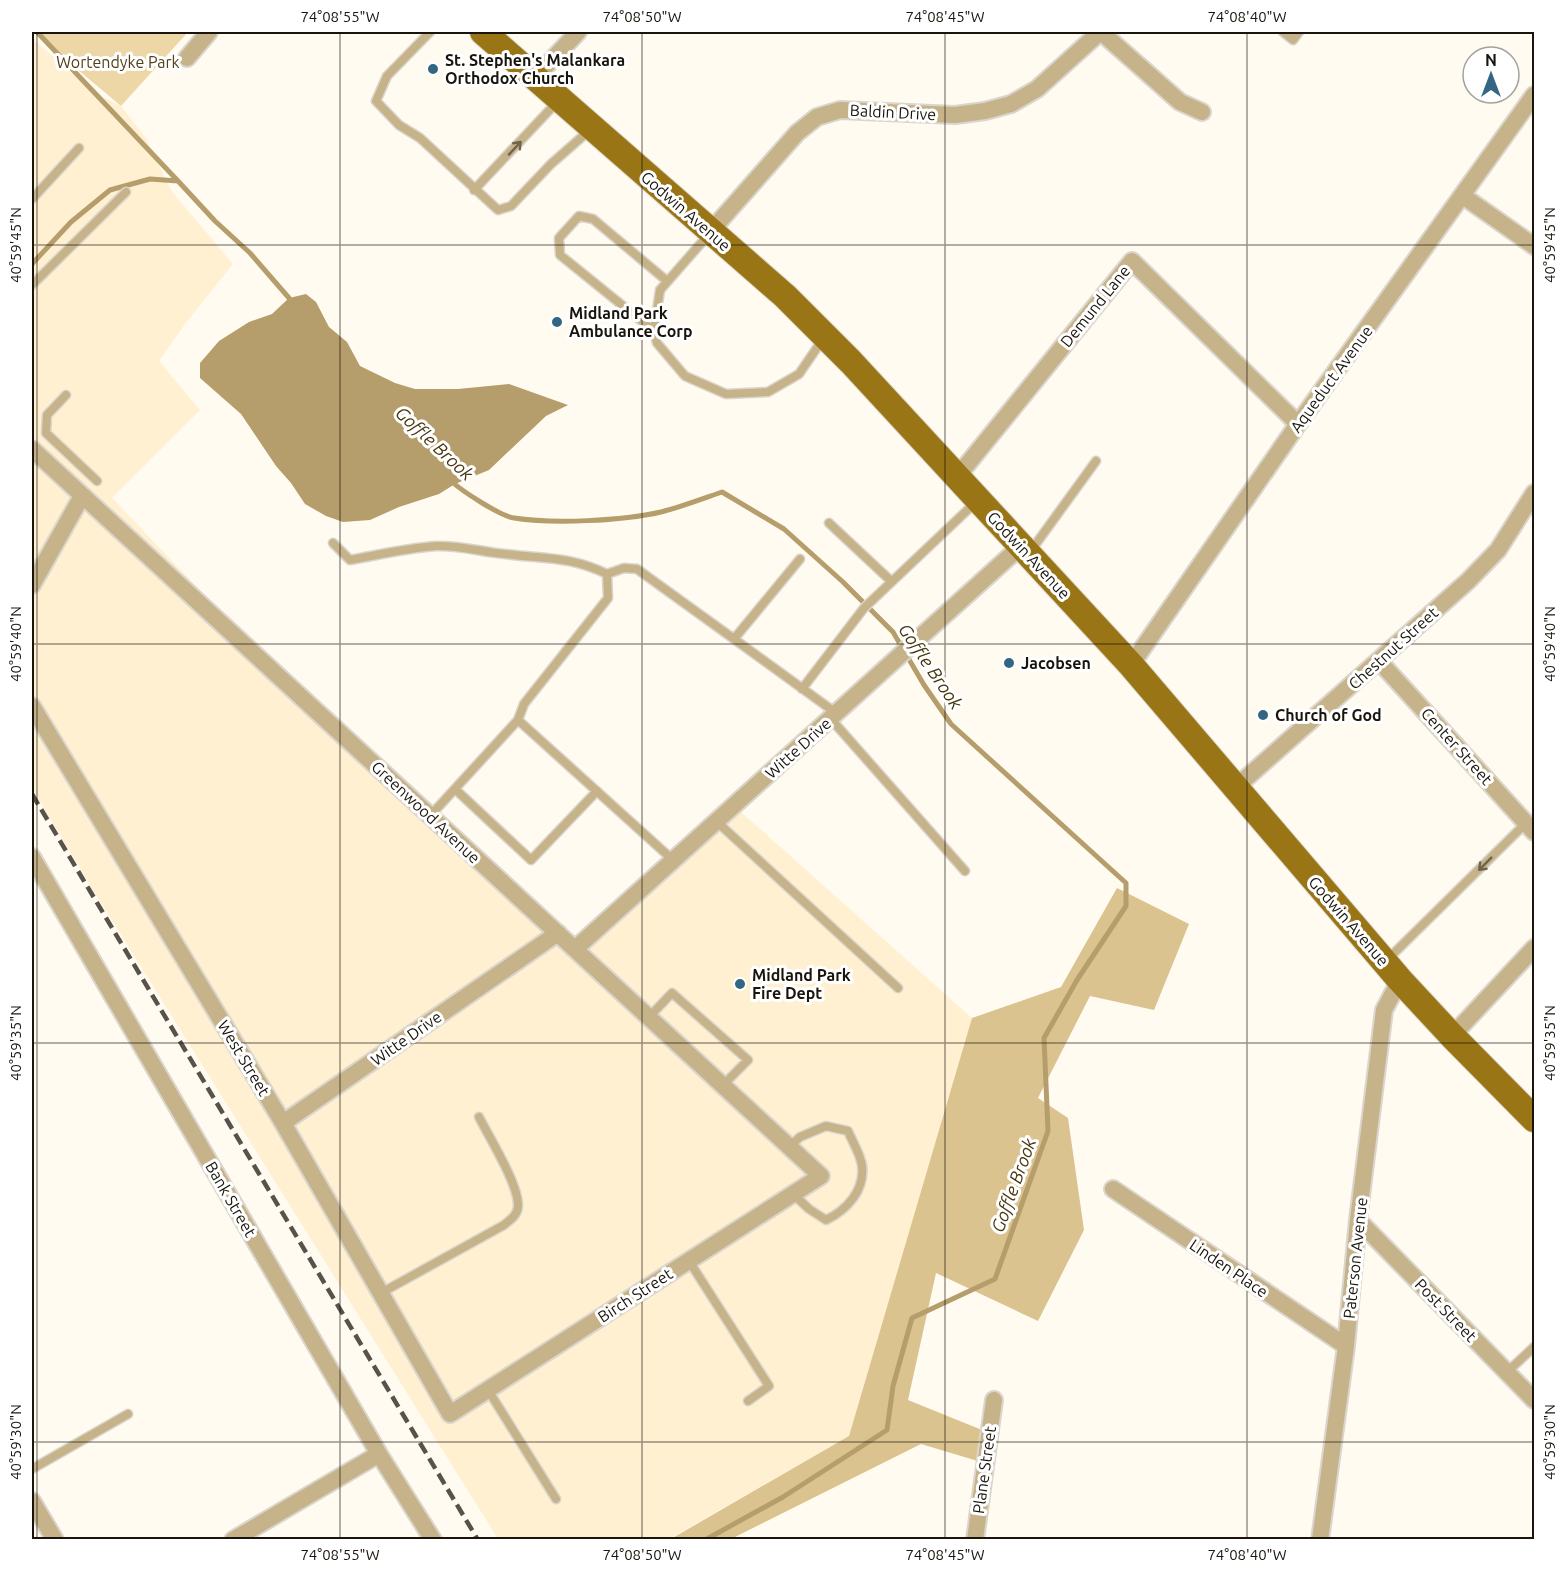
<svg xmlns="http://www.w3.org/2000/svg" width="1566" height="1571" font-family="Ubuntu,sans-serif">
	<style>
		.built { fill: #fff0d1 }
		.green { fill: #edd7a7 }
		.forest { fill: #dbc390 }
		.water { fill: #b69e6c }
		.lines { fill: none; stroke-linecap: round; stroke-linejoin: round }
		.stream { stroke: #b69e6c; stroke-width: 5 }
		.service-casing { stroke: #dad6cd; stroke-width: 11 }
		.minor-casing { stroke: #dad6cd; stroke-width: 20 }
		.primary-casing { stroke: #dad6cd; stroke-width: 28 }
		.service { stroke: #c6b38a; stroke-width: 8 }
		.minor { stroke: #c6b38a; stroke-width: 16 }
		.primary { stroke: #997516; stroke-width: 26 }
		.rail { stroke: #57534a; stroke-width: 4.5; stroke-dasharray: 12 6; stroke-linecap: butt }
		.oneway { stroke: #70644c }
		.ticks { fill: none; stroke: #19150d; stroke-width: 1.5; stroke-opacity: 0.45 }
		.poi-dot { fill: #326683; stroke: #fff; stroke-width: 2 }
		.labels { text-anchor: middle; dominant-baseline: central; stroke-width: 6; stroke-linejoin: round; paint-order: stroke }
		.poi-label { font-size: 16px; font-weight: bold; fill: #19150d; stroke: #fff; text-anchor: start }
		.park-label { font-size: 16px; fill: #513f17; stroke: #fff }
		.street-label { font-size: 16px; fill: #19150d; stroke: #fff }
		.water-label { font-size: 18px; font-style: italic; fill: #48370e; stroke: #fff }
		.neatline { fill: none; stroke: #19150d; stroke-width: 2 }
		.ticks-label { font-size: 15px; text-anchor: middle; fill: #19150d }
	</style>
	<rect width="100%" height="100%" fill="#fffbf1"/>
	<!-- built -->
	<path class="built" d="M32 38 94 93 121 106 146 138 172 192 233 264 185 324 159 361 200 410 112 498 264 657 581 951 741 812 972 1018 849 1436 669 1539H498L93 890 32 789Z"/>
	<!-- green -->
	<path class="green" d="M33 32H188L121 106Z"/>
	<!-- forest -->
	<path class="forest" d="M1117 888 1189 924 1154 1010 1090 996 1038 1098 1068 1118 1084 1230 1038 1321 936 1273 908 1400 987 1432 981 1462 921 1444 731 1539 669 1540 849 1436 972 1018 1061 987Z"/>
	<!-- water -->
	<path class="water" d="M306 294 316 302 329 327 347 342 360 366 395 383 415 389H458L509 384 568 405 546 416 489 470 455 484 439 494 399 507 370 520 343 522 326 516 305 504 291 483 276 466 241 414 200 378V363L219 341 249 322 272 314 289 298Z"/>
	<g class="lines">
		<!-- stream -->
		<path class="stream" d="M37 32 178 181
			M32 264 71 222 110 190 150 179 178 181 215 221 250 253 289 298 292 304
			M451 481C462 491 500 516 514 518 553 524 622 521 661 512 681 507 702 499 722 492L784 529 843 582 893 632 924 685 951 724 1126 883V906L1077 980 1044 1038 1048 1131 995 1279 912 1318 893 1386 887 1430 783 1497 705 1540"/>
		<!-- service casing -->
		<g class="service-casing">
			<path id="service" d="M430 32 387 76 376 101 399 125 420 138 498 210 511 206 551 164 591 129
				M1283 32 1293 40 1299 32
				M474 190 558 101
				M32 199 79 148
				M710 233 660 290 654 331 657 343 685 376 726 394 768 392 799 374 823 339
				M32 285 126 192
				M654 331 560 255 559 238 579 216 593 219 667 281
				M66 395 47 415 46 433 97 481
				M829 523 891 581
				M333 543 350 560C378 555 407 548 436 546 459 545 482 552 505 554 544 559 570 556 607 574L608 598 524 704 518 720 430 816
				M1030 552 1096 461
				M800 559 734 639 836 713
				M607 574 624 568 637 569 734 639
				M802 689 864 608 977 501
				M830 718 965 871
				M518 720 673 860
				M455 789 531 860 597 791
				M716 821 898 988
				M1388 959 1526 823
				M649 1017 672 993 748 1060 723 1085
				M789 1147 800 1137 826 1126 848 1131C852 1141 861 1155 862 1166 865 1190 847 1210 826 1220L809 1209 793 1194
				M689 1261 769 1386 748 1401
				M381 1293 504 1225C510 1220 518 1215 518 1206 519 1185 489 1137 479 1117
				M1507 1372 1534 1347
				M488 1390 556 1499
				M32 1469 128 1414"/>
		</g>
		<!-- minor casing -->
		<g class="minor-casing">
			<path id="minor" d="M1101 32 1180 102 1202 112
				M187 58 209 32
				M534 79 578 32
				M1463 196 1534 246
				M710 232 797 133 817 117 840 110 955 115 985 111 1011 104 1037 89 1100 32
				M32 449 821 1176 450 1414 283 1123 32 706
				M957 477 1132 261 1298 424
				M32 585 82 496
				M1379 661 1534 832
				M1131 665 1298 424 1534 95
				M1235 788 1468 581 1498 550 1534 493
				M32 857 379 1454 433 1540
				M575 949 1021 546
				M1452 1036 1534 948
				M283 1123 558 933
				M1113 1189 1346 1346
				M1358 1220 1534 1400
				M32 1501 55 1540
				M233 1540 379 1454
				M975 1540 994 1400
				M1320 1540 1346 1346 1358 1220 1384 1010 1400 980"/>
		</g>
		<!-- primary casing -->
		<g class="primary-casing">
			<path id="primary" d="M483 32 785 296 851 362 1131 665 1400 980 1452 1036 1534 1119"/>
		</g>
		<!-- service -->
		<use href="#service" class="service"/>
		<!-- minor -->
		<use href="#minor" class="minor"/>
		<!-- primary -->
		<use href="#primary" class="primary"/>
		<!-- rail -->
		<path class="rail" d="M32 794 478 1540"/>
	</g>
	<!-- one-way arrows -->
	<defs><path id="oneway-shaft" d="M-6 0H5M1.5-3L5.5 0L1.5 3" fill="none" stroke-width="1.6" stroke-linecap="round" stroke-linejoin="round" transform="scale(1.5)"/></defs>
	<g class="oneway">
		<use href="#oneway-shaft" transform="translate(515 148) rotate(-47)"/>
		<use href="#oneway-shaft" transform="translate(1485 864) rotate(135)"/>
	</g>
	<!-- ticks -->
	<path class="ticks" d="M37 32V1540M340 32V1540M642 32V1540M945 32V1540M1247 32V1540M32 245H1534M32 644H1534M32 1043H1534M32 1442H1534"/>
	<!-- markers -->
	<g class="poi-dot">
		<circle cx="433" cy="69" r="6"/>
		<circle cx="557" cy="322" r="6"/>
		<circle cx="1009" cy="663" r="6"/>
		<circle cx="1263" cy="715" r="6"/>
		<circle cx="740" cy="984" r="6"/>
	</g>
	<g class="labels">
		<!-- poi labels -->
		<g class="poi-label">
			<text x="445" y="60">St. Stephen's Malankara<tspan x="445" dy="18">Orthodox Church</tspan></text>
			<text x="569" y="313">Midland Park<tspan x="569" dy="18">Ambulance Corp</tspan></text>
			<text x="1021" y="663">Jacobsen</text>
			<text x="1275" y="715">Church of God</text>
			<text x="752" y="975">Midland Park<tspan x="752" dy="18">Fire Dept</tspan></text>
		</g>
		<!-- park labels -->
		<g class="park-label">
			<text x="118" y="62">Wortendyke Park</text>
		</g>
		<!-- street labels -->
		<g class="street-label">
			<text transform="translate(893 112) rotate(3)">Baldin Drive</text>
			<text transform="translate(686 211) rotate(41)">Godwin Avenue</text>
			<text transform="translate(1095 306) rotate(-51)">Demund Lane</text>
			<text transform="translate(1331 379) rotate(-54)">Aqueduct Avenue</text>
			<text transform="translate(1029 555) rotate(47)">Godwin Avenue</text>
			<text transform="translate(1393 648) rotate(-42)">Chestnut Street</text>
			<text transform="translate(1457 746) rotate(48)">Center Street</text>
			<text transform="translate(798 748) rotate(-42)">Witte Drive</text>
			<text transform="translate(426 812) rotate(43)">Greenwood Avenue</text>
			<text transform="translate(1349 921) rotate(49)">Godwin Avenue</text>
			<text transform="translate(406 1038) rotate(-35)">Witte Drive</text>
			<text transform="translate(244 1058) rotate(59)">West Street</text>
			<text transform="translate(231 1199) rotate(60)">Bank Street</text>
			<text transform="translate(1355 1258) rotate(-84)">Paterson Avenue</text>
			<text transform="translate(1229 1268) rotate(34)">Linden Place</text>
			<text transform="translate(635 1295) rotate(-33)">Birch Street</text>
			<text transform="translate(1446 1310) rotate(46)">Post Street</text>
			<text transform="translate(984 1470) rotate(-82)">Plane Street</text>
		</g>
		<!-- water labels -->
		<g class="water-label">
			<text transform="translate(435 443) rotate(43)">Goffle Brook</text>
			<text transform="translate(931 666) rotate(56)">Goffle Brook</text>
			<text transform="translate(1013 1185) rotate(-70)">Goffle Brook</text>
		</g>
	</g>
	<!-- border -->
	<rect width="1566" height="1571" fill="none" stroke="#ffffff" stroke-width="66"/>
	<!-- north arrow -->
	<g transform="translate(1491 75)"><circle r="28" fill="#ffffff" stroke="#a3a19e" stroke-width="1.5"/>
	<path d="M0-4.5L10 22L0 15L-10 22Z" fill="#326683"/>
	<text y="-9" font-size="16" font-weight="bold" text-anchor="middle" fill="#19150d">N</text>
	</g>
	<rect x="33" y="33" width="1500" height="1505" class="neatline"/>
	<g class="ticks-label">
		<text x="340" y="22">74°08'55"W</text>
		<text x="642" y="22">74°08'50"W</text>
		<text x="945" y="22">74°08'45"W</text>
		<text x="1247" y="22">74°08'40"W</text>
		<text transform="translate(16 245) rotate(-90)" y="5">40°59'45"N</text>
		<text transform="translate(1550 245) rotate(-90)" y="5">40°59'45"N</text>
		<text transform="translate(16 644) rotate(-90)" y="5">40°59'40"N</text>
		<text transform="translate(1550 644) rotate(-90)" y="5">40°59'40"N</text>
		<text transform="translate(16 1043) rotate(-90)" y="5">40°59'35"N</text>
		<text transform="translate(1550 1043) rotate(-90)" y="5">40°59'35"N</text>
		<text transform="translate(16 1442) rotate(-90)" y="5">40°59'30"N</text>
		<text transform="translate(1550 1442) rotate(-90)" y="5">40°59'30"N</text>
		<text x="340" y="1560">74°08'55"W</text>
		<text x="642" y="1560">74°08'50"W</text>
		<text x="945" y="1560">74°08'45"W</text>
		<text x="1247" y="1560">74°08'40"W</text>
	</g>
</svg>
